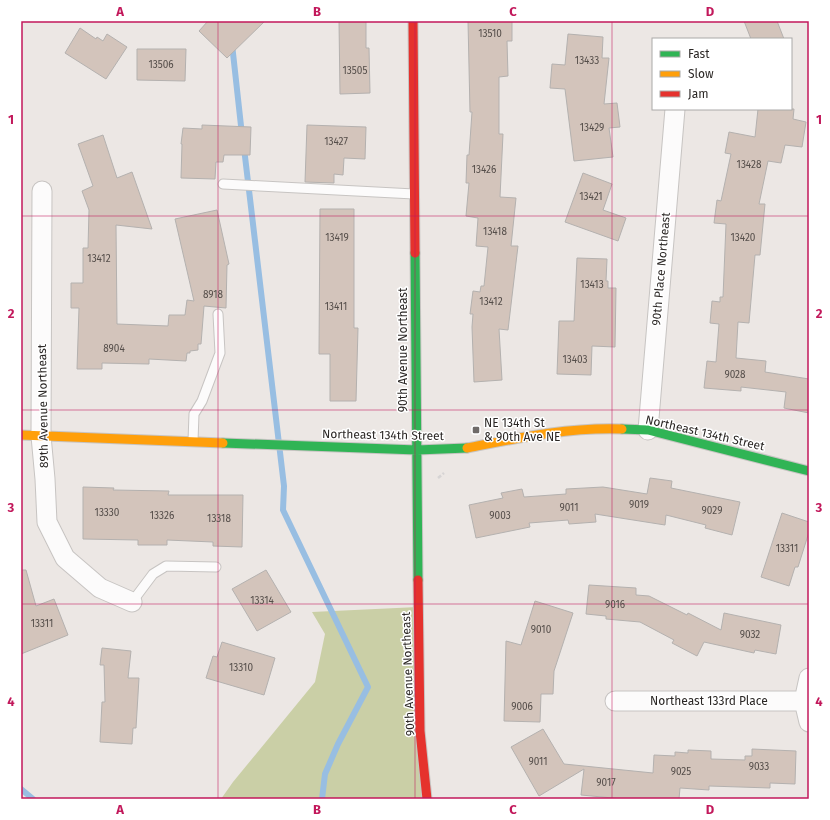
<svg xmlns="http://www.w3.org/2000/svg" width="830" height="820" font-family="'Fira Sans',sans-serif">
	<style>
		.forest { fill: #cacfa6 }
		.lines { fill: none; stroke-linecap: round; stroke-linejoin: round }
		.stream { stroke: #98bee2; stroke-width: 6 }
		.building { fill: #d3c4bb; stroke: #b4b1af }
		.lane-casing { stroke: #c7c4c2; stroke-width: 11 }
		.street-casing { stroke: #c7c4c2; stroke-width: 21 }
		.fast-casing { stroke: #c7c4c2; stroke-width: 11 }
		.slow-casing { stroke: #c7c4c2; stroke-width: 11 }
		.jam-casing { stroke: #c7c4c2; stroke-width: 11 }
		.path { stroke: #d6d4d4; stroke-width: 2.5; stroke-dasharray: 4 2; stroke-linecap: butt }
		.lane { stroke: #fcfbfb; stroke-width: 9 }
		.street { stroke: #fcfbfb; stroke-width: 19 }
		.fast { stroke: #30b455; stroke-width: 9 }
		.slow { stroke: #ff9f0a; stroke-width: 9 }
		.jam { stroke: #e5322d; stroke-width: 9 }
		.grid { fill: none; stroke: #c2185b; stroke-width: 1; stroke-opacity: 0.55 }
		.poi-dot { fill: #6f6a68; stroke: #fff; stroke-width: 1.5 }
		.labels { text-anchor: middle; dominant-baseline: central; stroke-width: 3; stroke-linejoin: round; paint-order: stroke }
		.number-label { font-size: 10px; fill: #554e4a }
		.street-label { font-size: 12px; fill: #2b2725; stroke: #fff }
		.poi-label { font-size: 12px; fill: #2b2725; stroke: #fff; text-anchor: start }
		.neatline { fill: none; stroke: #c2185b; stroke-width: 1.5 }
		.grid-label { font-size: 13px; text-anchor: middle; font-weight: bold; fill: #c2185b }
	</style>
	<rect width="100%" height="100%" fill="#ece7e4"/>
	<!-- forest -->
	<path class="forest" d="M418 607 427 799H221L233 782 315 682 325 634 312 612Z"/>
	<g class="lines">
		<!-- stream -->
		<path class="stream" d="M232 44 242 135
			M244 148 284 486 283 510 368 687 338 744 325 774 322 799
			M21 789 33 799"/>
	</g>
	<!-- building -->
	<path class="building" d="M208 21H265L227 58 199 31Z
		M339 21H366V48H369L370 93 340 94Z
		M468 21H512V41H507L508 76 499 77V134H503L500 197 516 198 511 246H518L508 330 499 329 502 380 474 382 472 327 473 314H470L473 291 480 292 481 286H484L488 247 476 246 478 218 466 216 469 183H466L467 155H469L472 112H470Z
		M744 21H777L784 39H751Z
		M80 28 96 39 97 37 103 41 107 34 127 47 106 79 65 53Z
		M568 34 603 37 602 58H609L604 104 617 103 620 127 609 128 613 157 574 161 565 89 550 88 552 64 565 65Z
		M137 49H186L185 81 137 80Z
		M758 109H794L793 119 806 122 802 147 785 145 781 163 768 161 759 204H765L760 255H755L749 323 738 322 736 358 766 361 765 372 809 379V413L784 408 786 392 741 387V391L704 388 707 361 716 362 719 324 710 323 712 301 720 302V297H723L726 224 714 223 717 200 721 201 731 154 725 153 729 132 755 137Z
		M202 125 251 127 250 155H224L223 162H216L215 179 181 178 182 144H181L183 128 202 129Z
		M307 125 366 127 365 159 344 158 343 175 334 174V183L305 182Z
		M103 135 117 178 132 172 152 229 116 225 117 324 168 326 169 315H185L187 300 194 301 175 219 217 210 229 264 227 265 226 308 204 306 201 344H198V350L190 351V353H187L186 361 149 359V364L102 363V369H77L79 308H71V283H83V248H88L89 210 82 191 93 186 78 144Z
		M583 173 612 184 603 210 626 218 618 241 565 222Z
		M320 209H354V328H358L356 401H330V354H319Z
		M577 258 607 259 606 281H608V288H616L615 347 592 346 591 375 557 374 559 321H574Z
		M650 478 672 481 671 488 740 502 732 535 705 528 706 525 666 515 665 525 595 514 596 522 569 524 568 520 529 523 530 527 476 538 469 505 503 498 501 493 522 489 524 497 566 494V489L603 487 647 494Z
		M83 487 114 488 113 490 169 491 168 495H243L242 547 213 546V542L167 540V545H138V540L83 539Z
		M782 513 809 522V532L798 567H795L789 586 761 577Z
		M21 570H26L36 606 54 599 68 635 21 654Z
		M266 570 291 612 257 631 232 589Z
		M589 585 636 588V595L649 596 687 615 688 613 721 630 724 613 781 625 776 654 755 650 754 653 704 642 697 656 672 643 674 640 640 622 606 619V616L586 614Z
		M535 601 573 613 554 671 553 694H541L540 722 504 721 506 641 521 645Z
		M222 642 275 658 264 695 206 678 213 656 217 657Z
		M102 648 131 651 128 678H139L136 728H133L132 744 100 742 102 702H105L104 665H100Z
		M543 729 564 764 653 773 654 755 675 756V752L688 753V750L711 751V759L745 760V756H752V749L796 751 795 784 770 783V788L709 786V790L680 788 679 799H623L581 795 584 769 539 796 511 747Z"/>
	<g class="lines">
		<!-- lane casing -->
		<g class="lane-casing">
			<path id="lane" d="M223 184 414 194
				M193 441 194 414 202 401 220 353 218 314
				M132 602 153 574 166 566 216 567"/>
		</g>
		<!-- street casing -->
		<g class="street-casing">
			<path id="street" d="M42 191 41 436 45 479 47 522 65 558 100 588 132 602
				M648 430 675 109
				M809 678 804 701 809 722
				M615 701H804"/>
		</g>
		<!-- fast casing -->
		<g class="fast-casing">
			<path id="fast" d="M415 253 418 580
				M622 429 648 430 809 471
				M223 443 417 450 467 448"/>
		</g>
		<!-- slow casing -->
		<g class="slow-casing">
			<path id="slow" d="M21 435 223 443
				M467 448C518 438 569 427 622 429"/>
		</g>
		<!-- jam casing -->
		<g class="jam-casing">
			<path id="jam" d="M413 21 415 253
				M418 580 420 731 427 799"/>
		</g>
		<!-- path -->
		<path class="path" d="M438 478 444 473"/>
		<!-- lane -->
		<use href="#lane" class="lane"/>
		<!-- street -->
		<use href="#street" class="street"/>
		<!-- fast -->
		<use href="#fast" class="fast"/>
		<!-- slow -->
		<use href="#slow" class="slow"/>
		<!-- jam -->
		<use href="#jam" class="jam"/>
	</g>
	<!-- grid -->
	<path class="grid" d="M218 21V799M415 21V799M612 21V799M21 216H809M21 410H809M21 604H809"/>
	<!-- markers -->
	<rect class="poi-dot" x="472" y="426" width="8" height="8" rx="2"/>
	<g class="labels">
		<!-- number labels -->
		<g class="number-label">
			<text x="490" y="34">13510</text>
			<text x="587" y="61">13433</text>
			<text x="161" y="65">13506</text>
			<text x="355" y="71">13505</text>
			<text x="592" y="128">13429</text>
			<text x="336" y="142">13427</text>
			<text x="749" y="165">13428</text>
			<text x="484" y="170">13426</text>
			<text x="591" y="197">13421</text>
			<text x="495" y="232">13418</text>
			<text x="337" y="238">13419</text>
			<text x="743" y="238">13420</text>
			<text x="99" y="259">13412</text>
			<text x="592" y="285">13413</text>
			<text x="213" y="295">8918</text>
			<text x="491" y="302">13412</text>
			<text x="336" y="307">13411</text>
			<text x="114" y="349">8904</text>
			<text x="575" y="360">13403</text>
			<text x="735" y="375">9028</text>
			<text x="639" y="505">9019</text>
			<text x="569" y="508">9011</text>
			<text x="712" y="511">9029</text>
			<text x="107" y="513">13330</text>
			<text x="162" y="516">13326</text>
			<text x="500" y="516">9003</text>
			<text x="219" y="519">13318</text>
			<text x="787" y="549">13311</text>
			<text x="262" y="601">13314</text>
			<text x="615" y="605">9016</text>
			<text x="42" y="624">13311</text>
			<text x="541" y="630">9010</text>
			<text x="750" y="635">9032</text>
			<text x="241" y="668">13310</text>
			<text x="522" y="707">9006</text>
			<text x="538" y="762">9011</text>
			<text x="759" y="767">9033</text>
			<text x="681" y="772">9025</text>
			<text x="606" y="783">9017</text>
		</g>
		<!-- street labels -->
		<g class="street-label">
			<text transform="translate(661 269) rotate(-85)">90th Place Northeast</text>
			<text transform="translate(403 350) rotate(-90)">90th Avenue Northeast</text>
			<text transform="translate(43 406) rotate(-91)">89th Avenue Northeast</text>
			<text transform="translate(705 433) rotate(13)">Northeast 134th Street</text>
			<text transform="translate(383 435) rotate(1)">Northeast 134th Street</text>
			<text transform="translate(408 674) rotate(-92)">90th Avenue Northeast</text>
			<text x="709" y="701">Northeast 133rd Place</text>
		</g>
		<!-- poi labels -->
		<g class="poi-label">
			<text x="484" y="423">NE 134th St<tspan x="484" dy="14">&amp; 90th Ave NE</tspan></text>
		</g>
	</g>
	<!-- border -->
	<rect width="830" height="820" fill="none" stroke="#ffffff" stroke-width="44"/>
	<!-- legend -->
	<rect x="652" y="38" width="140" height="72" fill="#ffffff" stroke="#aaa9a8"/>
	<rect x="660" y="51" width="20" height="6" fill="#30b455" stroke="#aaa9a8"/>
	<text x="688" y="58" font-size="12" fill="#2b2725">Fast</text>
	<rect x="660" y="71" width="20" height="6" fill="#ff9f0a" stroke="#aaa9a8"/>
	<text x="688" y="78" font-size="12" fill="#2b2725">Slow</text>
	<rect x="660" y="91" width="20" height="6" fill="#e5322d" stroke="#aaa9a8"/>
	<text x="688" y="98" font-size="12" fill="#2b2725">Jam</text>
	<rect x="22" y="22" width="786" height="776" class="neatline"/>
	<g class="grid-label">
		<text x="120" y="16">A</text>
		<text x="317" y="16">B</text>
		<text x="513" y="16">C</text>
		<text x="710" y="16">D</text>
		<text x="11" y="124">1</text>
		<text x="819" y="124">1</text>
		<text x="11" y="318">2</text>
		<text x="819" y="318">2</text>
		<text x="11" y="512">3</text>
		<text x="819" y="512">3</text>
		<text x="11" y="706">4</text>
		<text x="819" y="706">4</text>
		<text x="120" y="814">A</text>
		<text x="317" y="814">B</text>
		<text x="513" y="814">C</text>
		<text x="710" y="814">D</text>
	</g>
</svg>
